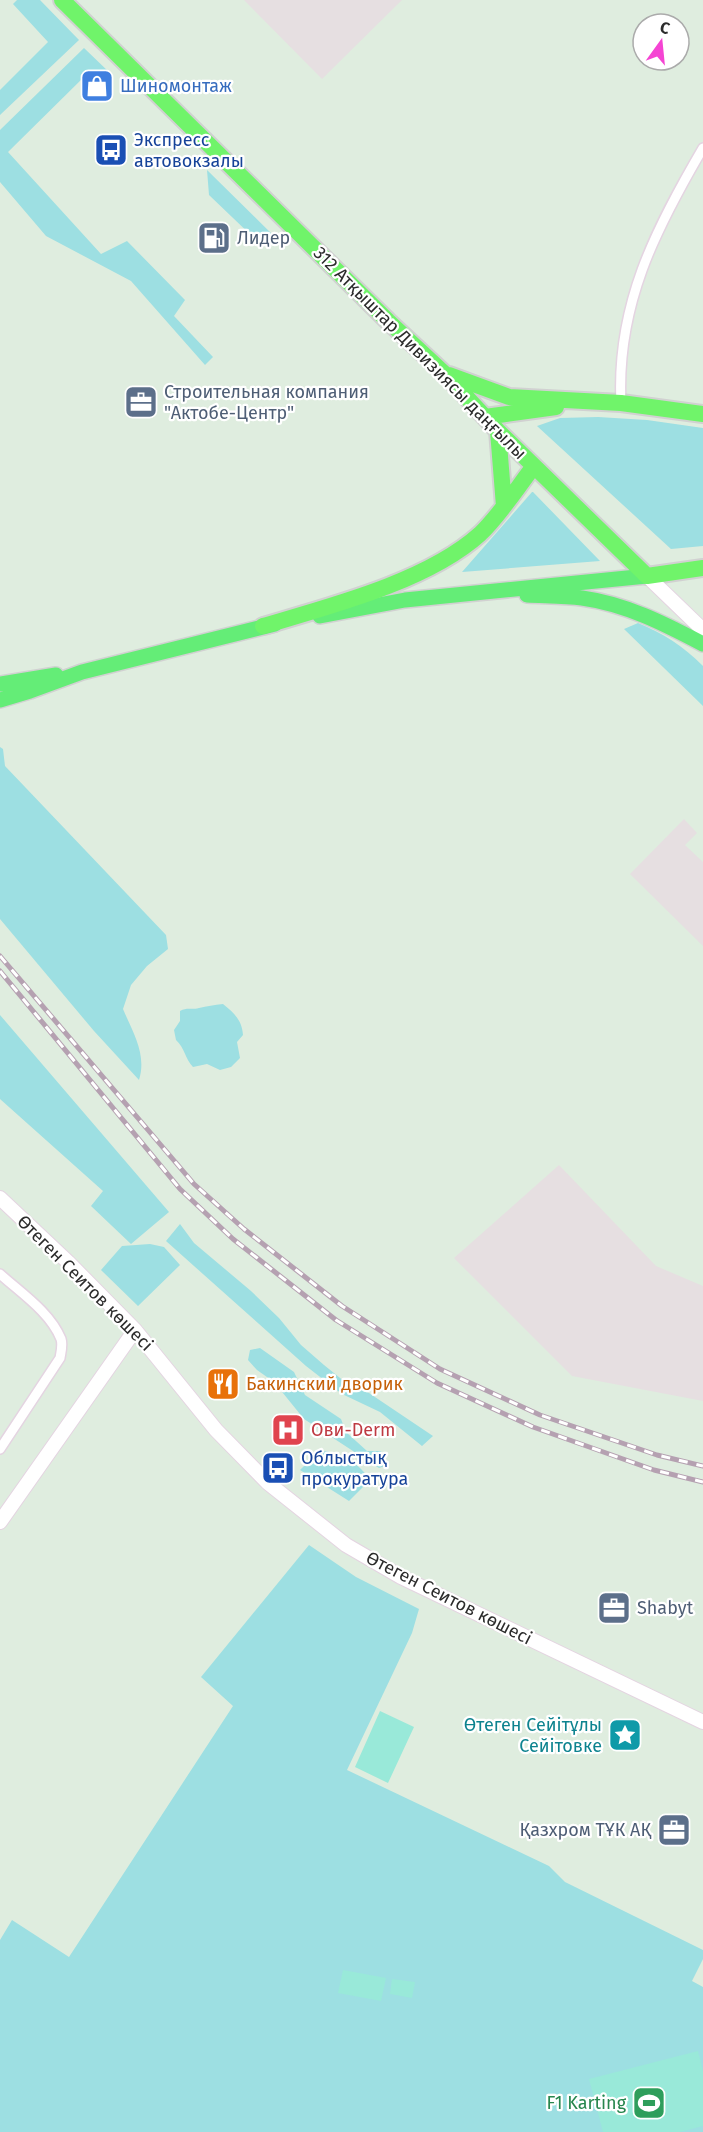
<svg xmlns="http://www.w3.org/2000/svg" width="703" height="2132" font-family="'Fira Sans',sans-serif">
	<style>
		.industrial { fill: #e6dfe1 }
		.green { fill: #9ddfe2 }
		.pitch { fill: #99e9d9 }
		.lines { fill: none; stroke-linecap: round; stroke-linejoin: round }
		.minor-casing { stroke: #e4d4e1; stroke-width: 12 }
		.secondary-casing { stroke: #e4d4e1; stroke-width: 16 }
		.primary-casing { stroke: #d1d1d1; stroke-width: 18 }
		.trunk-casing { stroke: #d1d1d1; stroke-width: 20 }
		.minor { stroke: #fff; stroke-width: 9 }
		.secondary { stroke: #fff; stroke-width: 14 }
		.primary { stroke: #64ed77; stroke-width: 15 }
		.trunk { stroke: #70f46a; stroke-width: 16 }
		.rail-casing { stroke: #b5a1b1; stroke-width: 5 }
		.rail { stroke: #fff; stroke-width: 3; stroke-dasharray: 9; stroke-linecap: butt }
		.labels { text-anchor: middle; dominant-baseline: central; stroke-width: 4.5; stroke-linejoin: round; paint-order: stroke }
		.shop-label { font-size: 18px; fill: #366cbe; stroke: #fff; text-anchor: start }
		.transit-label { font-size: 18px; fill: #164399; stroke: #fff; text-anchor: start }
		.service-label { font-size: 18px; fill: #4e5e75; stroke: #fff; text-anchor: start }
		.street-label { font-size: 18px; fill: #2c2c2c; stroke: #fff }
		.food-label { font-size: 18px; fill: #c56008; stroke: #fff; text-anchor: start }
		.health-label { font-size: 18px; fill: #be3a42; stroke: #fff; text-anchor: start }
		.culture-label { font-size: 18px; fill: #0d838f; stroke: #fff; text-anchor: end }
		.leisure-label { font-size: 18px; fill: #27864d; stroke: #fff; text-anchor: end }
	</style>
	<rect width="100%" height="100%" fill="#dfeddf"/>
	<!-- industrial -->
	<path class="industrial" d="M244 0H402L322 79Z
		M684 819 697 833 685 845 703 862V946L630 874Z
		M559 1165 656 1266 703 1286V1401L572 1376 454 1258Z"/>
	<!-- green -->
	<path class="green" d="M17 0H40L79 40 0 115V90L48 42 13 4Z
		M84 48 110 73 95 86 85 76 8 152 101 254 127 241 185 300 174 316 213 357 205 365 131 281 46 236 0 182V130Z
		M207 170 281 243 256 240 209 195Z
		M598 417 647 420 703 428V546L671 549 537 426 560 418Z
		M533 492 600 561 462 572 532 492Z
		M638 623C663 633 683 646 703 666V706L624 629Z
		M0 747 3 749 5 766 166 935 168 949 147 966 131 985 123 1009C133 1033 147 1054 139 1080L94 1031 0 919Z
		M223 1004C234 1013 242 1020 243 1035L237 1042 240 1058 231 1067 220 1070 207 1064 193 1067C185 1059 185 1048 176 1040L174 1030 180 1021V1011C187 1007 191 1010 199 1008 207 1006 214 1005 223 1004Z
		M0 1015 169 1212 131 1244 91 1206 103 1191 0 1099Z
		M180 1224 194 1243 251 1291 279 1318 301 1345 324 1365 350 1386 369 1393 433 1436 422 1446 380 1412 342 1394 306 1366 166 1241Z
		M150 1244 164 1247 180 1265 138 1306 101 1270 122 1246Z
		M260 1348 294 1372 305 1395 341 1419 346 1432 367 1451H381L385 1466 379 1468 304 1419 274 1382 257 1370 248 1360 250 1350Z
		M319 1451C340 1451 359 1463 370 1480L349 1501 300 1470Z
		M309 1545 356 1577 419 1609 412 1633 347 1770 549 1866 565 1882 703 1950V1959L692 1981 703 1987V2132H0V1940L12 1920 69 1957 233 1706 201 1677Z"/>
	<!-- pitch -->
	<path class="pitch" d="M380 1711 414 1727 388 1783 355 1767Z
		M343 1970 386 1978 381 2001 338 1993Z
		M392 1979 415 1982 412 1998 390 1994Z
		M698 2051 703 2071V2126L680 2132H603L589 2079Z"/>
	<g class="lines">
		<!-- minor casing -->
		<g class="minor-casing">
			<path id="minor" d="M621 403C616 306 655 230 703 148
				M0 1274C21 1293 50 1312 61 1339 63 1345 61 1352 60 1358L0 1449"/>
		</g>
		<!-- secondary casing -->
		<g class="secondary-casing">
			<path id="secondary" d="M647 576 703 630
				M0 1198 68 1262 135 1330 216 1430 268 1483 346 1545 401 1577 703 1722
				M0 1522 135 1330"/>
		</g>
		<!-- primary casing -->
		<g class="primary-casing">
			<path id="primary" d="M527 595C545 596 564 596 582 598 626 604 665 624 703 644
				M320 616 405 600 647 576
				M0 684 56 675
				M0 700 30 691 82 672 275 624"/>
		</g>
		<!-- trunk casing -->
		<g class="trunk-casing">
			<path id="trunk" d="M62 0 388 321 445 374 498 431 647 576 703 568
				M449 375 509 397 621 403 703 414
				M485 417 556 407
				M498 431 504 506
				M263 626C331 606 428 581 480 534 500 515 517 488 534 466"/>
		</g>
		<!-- minor -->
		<use href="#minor" class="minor"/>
		<!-- secondary -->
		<use href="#secondary" class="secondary"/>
		<!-- primary -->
		<use href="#primary" class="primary"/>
		<!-- trunk -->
		<use href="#trunk" class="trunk"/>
		<!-- rail casing -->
		<g class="rail-casing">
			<path id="rail" d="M0 956 194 1184 244 1229 342 1306 440 1369 540 1415 657 1455 703 1466
				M0 971 180 1189 233 1239 336 1320 437 1383 533 1427 654 1470 703 1482"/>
		</g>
		<!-- rail -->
		<use href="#rail" class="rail"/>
	</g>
	<!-- icons -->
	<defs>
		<g id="shop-square" transform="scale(1.725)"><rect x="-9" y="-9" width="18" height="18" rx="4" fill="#3f7fe0" stroke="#fff"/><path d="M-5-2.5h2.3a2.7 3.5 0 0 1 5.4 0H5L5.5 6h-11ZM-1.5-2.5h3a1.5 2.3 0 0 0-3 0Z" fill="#fff"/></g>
		<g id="bus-square" transform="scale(1.725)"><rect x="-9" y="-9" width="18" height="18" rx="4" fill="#1a4fb4" stroke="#fff"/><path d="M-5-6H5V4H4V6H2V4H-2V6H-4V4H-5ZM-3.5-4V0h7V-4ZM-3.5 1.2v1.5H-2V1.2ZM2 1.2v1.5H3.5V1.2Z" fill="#fff"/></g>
		<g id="fuel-square" transform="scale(1.725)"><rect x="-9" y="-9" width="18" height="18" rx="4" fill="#5c6f8a" stroke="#fff"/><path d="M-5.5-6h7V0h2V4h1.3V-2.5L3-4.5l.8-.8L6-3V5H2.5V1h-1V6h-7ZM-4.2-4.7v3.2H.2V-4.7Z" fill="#fff"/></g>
		<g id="office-square" transform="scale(1.725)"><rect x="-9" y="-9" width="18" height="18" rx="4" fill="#5c6f8a" stroke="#fff"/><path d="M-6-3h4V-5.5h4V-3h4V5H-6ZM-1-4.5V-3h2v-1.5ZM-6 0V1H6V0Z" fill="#fff"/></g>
		<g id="restaurant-square" transform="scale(1.725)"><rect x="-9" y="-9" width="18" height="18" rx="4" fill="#e8710a" stroke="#fff"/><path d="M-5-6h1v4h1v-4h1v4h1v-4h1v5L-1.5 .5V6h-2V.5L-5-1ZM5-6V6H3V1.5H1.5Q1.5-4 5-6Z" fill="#fff"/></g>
		<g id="hospital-square" transform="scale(1.725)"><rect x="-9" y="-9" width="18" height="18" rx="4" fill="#e0444e" stroke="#fff"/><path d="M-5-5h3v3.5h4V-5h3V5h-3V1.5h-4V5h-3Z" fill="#fff"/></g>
		<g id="sight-square" transform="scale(1.725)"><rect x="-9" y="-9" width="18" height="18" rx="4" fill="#0f9aa8" stroke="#fff"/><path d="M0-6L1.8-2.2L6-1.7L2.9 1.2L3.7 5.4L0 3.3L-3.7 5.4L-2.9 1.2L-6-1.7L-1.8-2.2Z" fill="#fff"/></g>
		<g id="stadium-square" transform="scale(1.725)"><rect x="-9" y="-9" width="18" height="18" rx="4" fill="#2e9e5b" stroke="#fff"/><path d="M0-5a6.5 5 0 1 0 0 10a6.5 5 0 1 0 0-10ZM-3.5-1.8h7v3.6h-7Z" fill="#fff"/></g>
	</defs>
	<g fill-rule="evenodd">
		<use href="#shop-square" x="97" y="86"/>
		<use href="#bus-square" x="111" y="150"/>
		<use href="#fuel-square" x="214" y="238"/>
		<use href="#office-square" x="141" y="402"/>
		<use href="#restaurant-square" x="223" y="1384"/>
		<use href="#hospital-square" x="288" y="1430"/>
		<use href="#bus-square" x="278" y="1468"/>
		<use href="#office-square" x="614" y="1608"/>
		<use href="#sight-square" x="625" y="1735"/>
		<use href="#office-square" x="674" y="1830"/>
		<use href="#stadium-square" x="649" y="2103"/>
	</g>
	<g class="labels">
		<!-- shop labels -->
		<g class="shop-label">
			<text x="120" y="86">Шиномонтаж</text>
		</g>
		<!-- transit labels -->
		<g class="transit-label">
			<text x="134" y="140">Экспресс<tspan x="134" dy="21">автовокзалы</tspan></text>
			<text x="301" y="1458">Облыстық<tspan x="301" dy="21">прокуратура</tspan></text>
		</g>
		<!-- service labels -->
		<g class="service-label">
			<text x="237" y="238">Лидер</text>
			<text x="164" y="392">Строительная компания<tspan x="164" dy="21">"Актобе-Центр"</tspan></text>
			<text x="637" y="1608">Shabyt</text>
			<text x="651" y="1830" text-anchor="end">Қазхром ТҰК АҚ</text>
		</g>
		<!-- street labels -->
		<g class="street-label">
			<text transform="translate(420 353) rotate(45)">312 Атқыштар Дивизиясы даңғылы</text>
			<text transform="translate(85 1283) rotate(45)">Өтеген Сеитов көшесі</text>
			<text transform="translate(449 1598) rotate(27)">Өтеген Сеитов көшесі</text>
		</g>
		<!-- food labels -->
		<g class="food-label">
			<text x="246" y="1384">Бакинский дворик</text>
		</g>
		<!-- health labels -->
		<g class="health-label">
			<text x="311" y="1430">Ови-Derm</text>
		</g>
		<!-- culture labels -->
		<g class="culture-label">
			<text x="602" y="1725">Өтеген Сейітұлы<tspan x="602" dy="21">Сейітовке</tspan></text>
		</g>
		<!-- leisure labels -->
		<g class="leisure-label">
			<text x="626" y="2103">F1 Karting</text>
		</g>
	</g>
	<!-- north arrow -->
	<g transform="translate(661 42) rotate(15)"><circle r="28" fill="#ffffff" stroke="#ababab" stroke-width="1.5"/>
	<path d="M0-4.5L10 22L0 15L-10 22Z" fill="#f544d3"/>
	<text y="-9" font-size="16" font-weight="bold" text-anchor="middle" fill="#2c2c2c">С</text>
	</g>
</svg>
